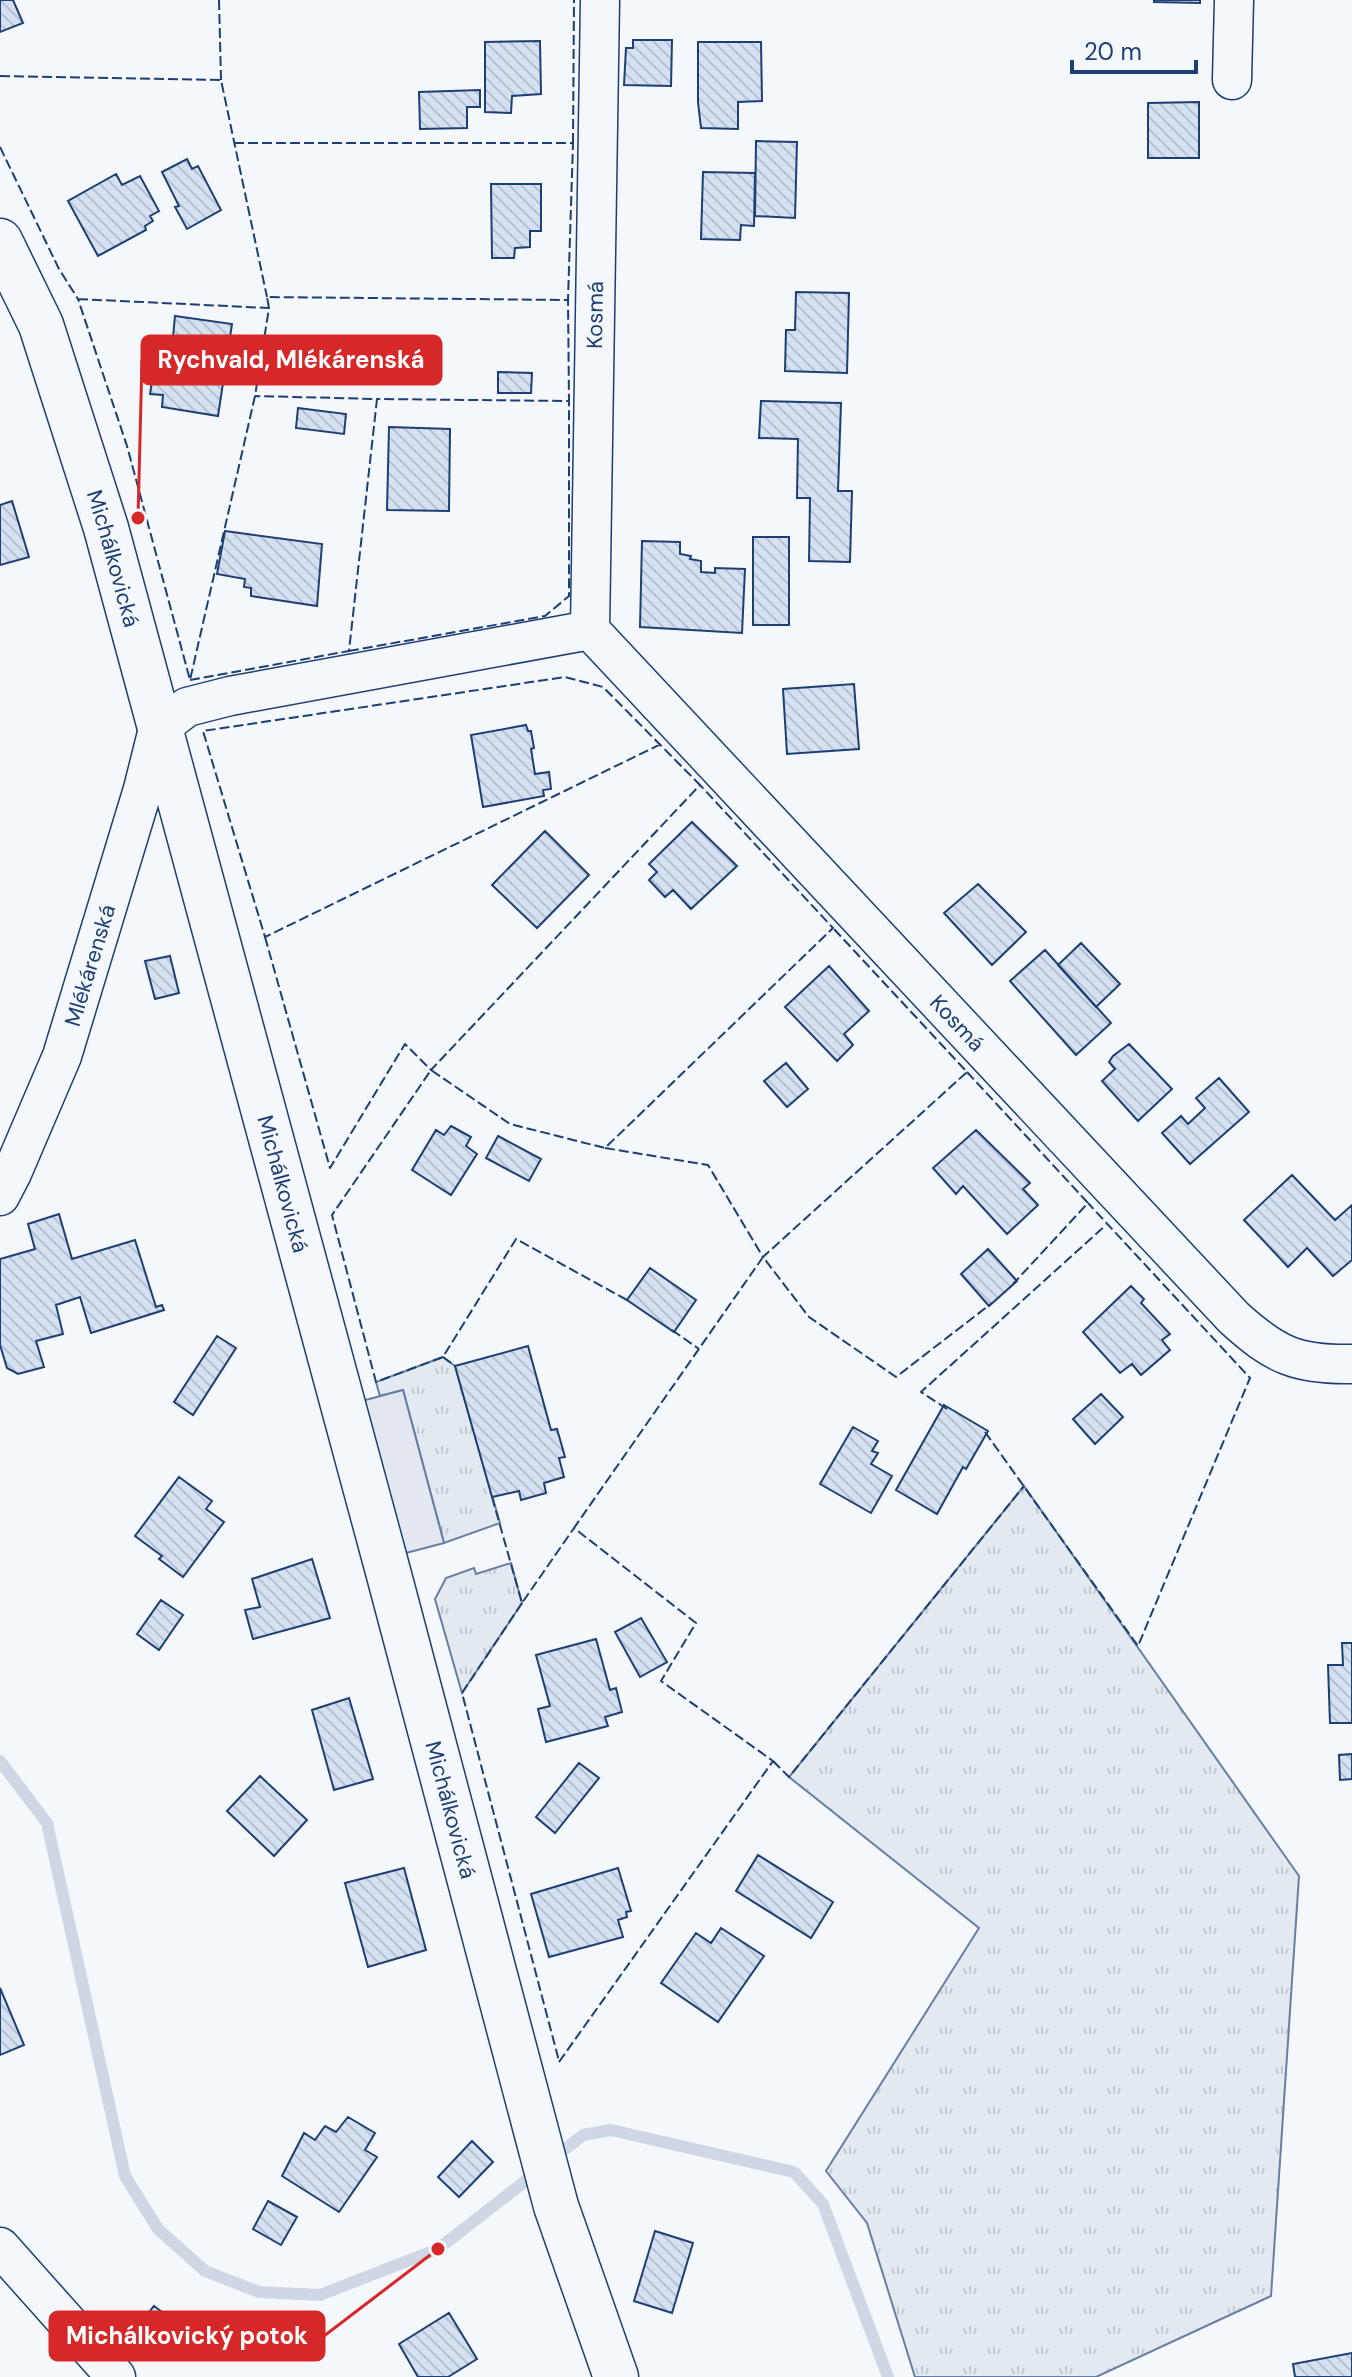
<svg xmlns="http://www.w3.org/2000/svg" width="1352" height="2377" font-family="'DM Sans',sans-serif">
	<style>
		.grass { fill: url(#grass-tufts); stroke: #687fa3; stroke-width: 2 }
		.parking { fill: #e3e8f0; stroke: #687fa3; stroke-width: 2 }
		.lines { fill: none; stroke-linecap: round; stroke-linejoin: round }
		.stream { stroke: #cfd7e4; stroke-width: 12 }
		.building { fill: url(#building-back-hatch); stroke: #1d3f73; stroke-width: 2 }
		.minor-casing { stroke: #1d3f73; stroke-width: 41 }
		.tertiary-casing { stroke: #1d3f73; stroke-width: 47 }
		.minor { stroke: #f4f7fb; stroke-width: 38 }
		.tertiary { stroke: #f4f7fb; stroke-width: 44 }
		.fence { stroke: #1d3f73; stroke-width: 2; stroke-dasharray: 10 4; stroke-linecap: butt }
		.labels { text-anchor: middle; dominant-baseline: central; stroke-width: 6; stroke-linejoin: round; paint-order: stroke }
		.street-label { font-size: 22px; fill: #1d3f73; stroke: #f4f7fb }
		.leader { fill: none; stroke: #d62828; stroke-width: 3 }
		.callout-dot { fill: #d62828; stroke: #f4f7fb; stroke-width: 3 }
		.callout { fill: #d62828; stroke: #d62828; stroke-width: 3 }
		.callout-label { font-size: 24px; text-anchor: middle; font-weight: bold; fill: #fff }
	</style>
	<defs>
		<pattern id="grass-tufts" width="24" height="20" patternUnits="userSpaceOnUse" patternTransform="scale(2)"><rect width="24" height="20" fill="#e3e9f0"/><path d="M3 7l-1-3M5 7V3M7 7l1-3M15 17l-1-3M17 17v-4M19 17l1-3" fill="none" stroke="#c2c9d1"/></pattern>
		<pattern id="building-back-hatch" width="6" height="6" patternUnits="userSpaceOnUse" patternTransform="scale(2)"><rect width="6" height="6" fill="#d5e0f0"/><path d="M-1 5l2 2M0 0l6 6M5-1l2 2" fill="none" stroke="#b6c1d1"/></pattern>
	</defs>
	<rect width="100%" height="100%" fill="#f4f7fb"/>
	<!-- grass -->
	<path class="grass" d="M443 1357 455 1366 500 1523 444 1543 403 1390 380 1396 376 1382Z
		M1024 1486 1299 1876 1271 2296 1096 2377H915L867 2223 826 2171 979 1928 789 1777Z
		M511 1563 522 1603 462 1693 435 1599 446 1578 474 1568 476 1574Z"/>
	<!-- parking -->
	<path class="parking" d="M403 1390 444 1543 383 1559 343 1406Z"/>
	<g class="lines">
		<!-- stream -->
		<path class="stream" d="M0 1761 47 1823 125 2176 158 2229 205 2271 259 2292 320 2295 438 2249 537 2172
			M551 2160 583 2135 611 2130 794 2172 823 2204 888 2377"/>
	</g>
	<!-- building -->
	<path class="building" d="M0 0H13L23 23 0 32Z
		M1154 0H1200V3L1154 2Z
		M633 40H672L671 86 624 85 626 48H633Z
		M540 41 541 94 512 96 511 113 485 112V42Z
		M698 42H761L762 101 738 102V129L701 128 698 102Z
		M480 90V107H467V128L420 129 419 92Z
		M1199 102V158H1148V103Z
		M756 141 797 142 795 218 755 216Z
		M187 159 192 169 198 166 221 210 187 229 175 207 179 206 162 172Z
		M703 172 755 173 754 226 741 225 740 240 701 239Z
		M116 174 122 185 140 176 159 211 150 216 153 221 145 226 146 230 98 256 68 201Z
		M491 184H541V231H530V247L515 248 514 258H492Z
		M796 292 849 293 847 373 785 371 786 330H795Z
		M175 316 232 324 218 416 162 407 163 395 150 394 156 356 161 357 165 336 173 337Z
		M498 372 532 373 531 393H498Z
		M761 401 841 403 838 491H852L850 562 809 561 810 498H797L798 439 759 438Z
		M298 408 346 414 344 434 296 428Z
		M389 427 450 429 449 511 387 510Z
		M12 501 29 557 0 565V505Z
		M225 531 322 544 317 606 251 596V588L244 587 245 579 217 574Z
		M753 537H789V625H753Z
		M642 541 680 542V554L691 556 690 559 701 561V572L715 573V568L745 569 742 633 640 627Z
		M854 684 859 749 787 754 783 689Z
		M526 725 528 731H531L534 748 531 749 535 774 549 772 551 789 543 790 544 796 483 807 471 735Z
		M692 822 737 866 691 909 673 890 665 897 649 880 657 872 649 864Z
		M545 831 589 875 537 928 492 885Z
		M978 884 1026 932 992 965 944 913Z
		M1081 943 1120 984 1096 1007 1058 965Z
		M1045 950 1111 1023 1076 1055 1010 981Z
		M170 956 179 993 155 999 145 961Z
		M829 966 869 1011 844 1034 853 1045 837 1061 785 1007Z
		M1129 1044 1172 1089 1138 1121 1102 1081 1115 1069 1109 1062 1113 1056Z
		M786 1063 808 1089 787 1107 764 1081Z
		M1219 1078 1249 1112 1190 1164 1162 1133 1181 1116 1188 1124 1205 1108 1196 1098Z
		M451 1126 471 1137 466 1146 477 1154 451 1195 412 1170 436 1130 444 1135Z
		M976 1130 1030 1183 1023 1189 1038 1205 1007 1234 963 1186 956 1194 933 1168Z
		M498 1136 541 1159 529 1181 486 1158Z
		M1292 1175 1335 1220 1352 1205V1260L1333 1276 1307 1248 1288 1267 1244 1220Z
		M59 1214 72 1259 135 1240 156 1307 162 1305 164 1310 91 1333 80 1297 56 1305 63 1334 36 1341 44 1367 18 1374 7 1368 0 1345V1259L35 1249 28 1224Z
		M988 1249 1017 1281 989 1306 961 1274Z
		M650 1268 696 1300 674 1332 627 1300Z
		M1131 1286 1144 1299 1141 1303 1170 1334 1162 1340 1170 1350 1141 1375 1132 1364 1120 1373 1083 1332Z
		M217 1336 236 1348 193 1415 174 1402Z
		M528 1346 551 1430 557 1429 565 1457 559 1458 564 1477 544 1483 546 1493 521 1500 519 1491 492 1497 455 1366Z
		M1101 1394 1123 1417 1095 1444 1073 1419Z
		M944 1405 988 1431 966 1469 963 1467 937 1514 896 1490Z
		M853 1427 878 1441 872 1451 878 1453 871 1464 892 1476 871 1513 820 1484Z
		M179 1477 212 1501 206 1509 224 1522 183 1577 159 1559 162 1556 135 1536Z
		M312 1559 330 1618 253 1639 245 1610 260 1607 252 1579Z
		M161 1600 183 1615 159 1650 137 1634Z
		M641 1618 667 1662 640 1677 615 1632Z
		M596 1639 610 1690 616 1688 622 1712 605 1717 608 1726 546 1742 538 1709 550 1706 536 1655Z
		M1342 1643H1352V1723H1330L1328 1665H1343Z
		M349 1698 373 1779 334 1790 312 1710Z
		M1352 1754V1779L1340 1780 1339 1755Z
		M579 1763 599 1778 555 1833 536 1817Z
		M260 1776 307 1820 274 1856 227 1811Z
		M758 1855 833 1902 811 1938 736 1891Z
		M404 1868 426 1950 368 1967 345 1883Z
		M618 1868 631 1911 626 1912 627 1917 618 1920 623 1937 549 1957 531 1894Z
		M721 1928 764 1956 718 2022 661 1983 696 1933 711 1943Z
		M0 1988 24 2045 0 2055Z
		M348 2117 375 2133 365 2150 377 2157 339 2212 282 2176 304 2133 315 2140 325 2126 336 2132Z
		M472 2141 493 2162 459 2197 438 2177Z
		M268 2201 297 2217 281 2245 253 2229Z
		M655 2231 693 2243 672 2313 634 2301Z
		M154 2306 170 2318 146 2349 130 2336Z
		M449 2313 477 2359 448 2377H418L399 2344Z
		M1352 2353V2377H1295L1293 2364Z"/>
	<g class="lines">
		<!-- minor casing -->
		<g class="minor-casing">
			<g id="minor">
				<path id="s1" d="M600 0 590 630 1234 1318C1275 1355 1296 1365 1352 1364"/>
				<path d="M1232 80 1234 0"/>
				<path id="s2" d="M0 1196 12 1173 62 1056 143 789 158 729 187 707 230 696 590 630"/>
				<path d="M0 2247 116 2377"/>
			</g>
		</g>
		<!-- tertiary casing -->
		<g class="tertiary-casing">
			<g id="tertiary">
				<path id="s3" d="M0 241 41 325 106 528 389 1575 556 2206 616 2377"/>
			</g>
		</g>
		<!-- minor -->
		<use href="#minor" class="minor"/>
		<!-- tertiary -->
		<use href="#tertiary" class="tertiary"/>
		<!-- fence -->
		<path class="fence" d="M219 0 221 80
			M0 76 221 80 267 297
			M234 143H573L568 300
			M573 143 574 0
			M0 147 59 269 78 299
			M78 299 269 308 255 396 190 680 127 446Z
			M269 308 267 297 568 300 569 401 377 399
			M349 651 545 616 569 596V401
			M190 680 349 651 377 399 255 396
			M265 937 330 1168 405 1044 431 1070 700 785 603 687 565 677 203 731 265 937 661 744
			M967 1072 1088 1203 1013 1284
			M605 1148 708 1165 763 1257 967 1072 833 928
			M627 1300 516 1239 443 1357 376 1382 332 1215 431 1070 510 1124 605 1148 833 928 700 785
			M672 1330 699 1349
			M443 1357 455 1366
			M947 1409 921 1392 1106 1225
			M985 1432 1138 1646 1250 1378 1088 1203
			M492 1497 522 1603 574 1528
			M522 1603 462 1693 559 2061
			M773 1761 789 1777 1024 1486
			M559 2062 773 1761 661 1681 696 1623 574 1528 763 1257 809 1317 896 1377 992 1303"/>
	</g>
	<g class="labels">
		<!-- street labels -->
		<g class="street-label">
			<text transform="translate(595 315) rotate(-89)">Kosmá</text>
			<text stroke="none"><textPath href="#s3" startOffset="338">Michálkovická</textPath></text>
			<text stroke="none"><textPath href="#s2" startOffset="248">Mlékárenská</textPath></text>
			<text stroke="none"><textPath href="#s1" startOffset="1168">Kosmá</textPath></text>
			<text stroke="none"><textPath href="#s3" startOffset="986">Michálkovická</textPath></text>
			<text stroke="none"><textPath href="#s3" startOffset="1634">Michálkovická</textPath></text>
		</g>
	</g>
	<!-- callouts -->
	<path class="leader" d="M138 518L142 360M438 2249L324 2336"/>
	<g class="callout-dot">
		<circle cx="138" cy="518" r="8"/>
		<circle cx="438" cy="2249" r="8"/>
	</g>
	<g class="callout">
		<rect x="142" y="336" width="299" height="48" rx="8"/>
		<rect x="50" y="2312" width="274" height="48" rx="8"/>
	</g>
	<g class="callout-label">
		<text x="291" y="368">Rychvald, Mlékárenská</text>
		<text x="187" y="2344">Michálkovický potok</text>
	</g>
	<!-- scale -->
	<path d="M1072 60v12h124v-12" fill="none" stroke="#1d3f73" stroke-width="4"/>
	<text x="1084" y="60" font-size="24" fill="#1d3f73" stroke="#f4f7fb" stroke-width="6" paint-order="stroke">20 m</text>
</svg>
